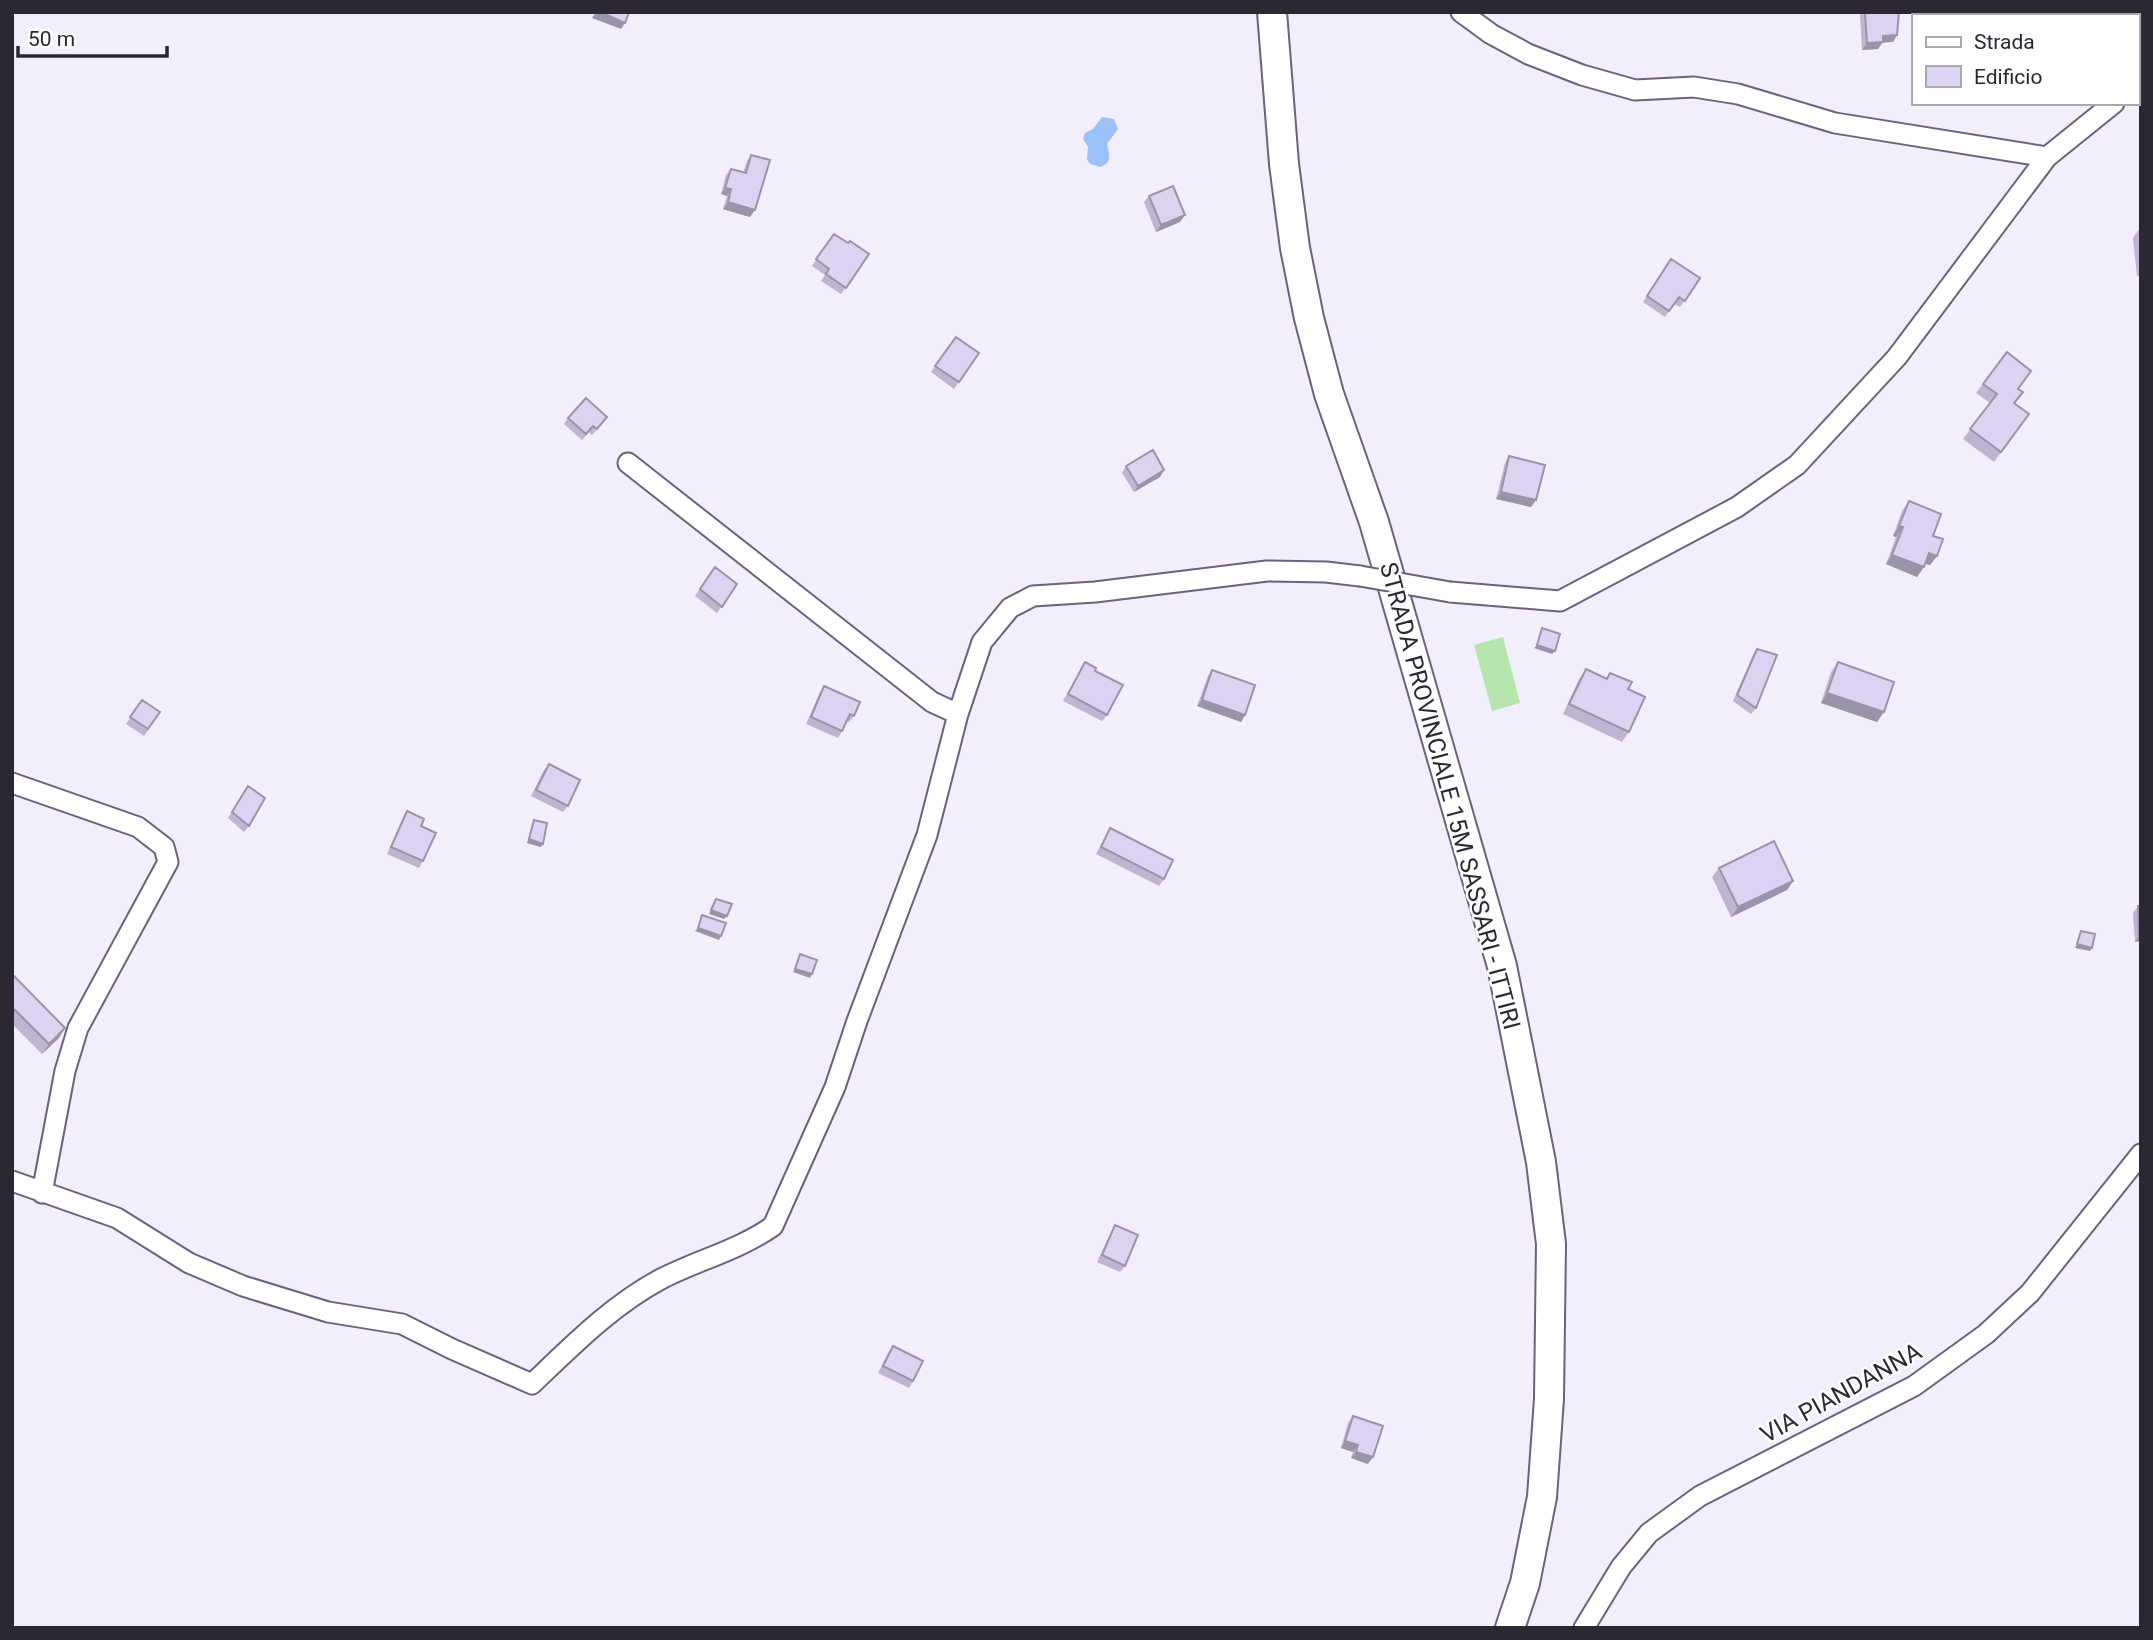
<svg xmlns="http://www.w3.org/2000/svg" width="2153" height="1640" font-family="Roboto,sans-serif">
	<style>
		.green { fill: #b5e5ac }
		.water { fill: #9cc2f9 }
		.lines { fill: none; stroke-linecap: round; stroke-linejoin: round }
		.minor-casing { stroke: #6a627e; stroke-width: 23 }
		.secondary-casing { stroke: #6a627e; stroke-width: 32 }
		.minor { stroke: #fff; stroke-width: 19 }
		.secondary { stroke: #fff; stroke-width: 28 }
		.minor-bridge-casing { stroke: #6a627e; stroke-width: 23; stroke-linecap: butt }
		.minor-bridge { stroke: #fff; stroke-width: 19 }
		.wall { fill: #bdb5d1 }
		.shaded-wall { fill: #9a94aa }
		.building { fill: #dcd3f3; stroke: #9a94aa; stroke-width: 2 }
		.labels { text-anchor: middle; dominant-baseline: central; stroke-width: 5; stroke-linejoin: round; paint-order: stroke }
		.street-label { font-size: 24px; fill: #2b2834; stroke: #fefefe }
	</style>
	<rect width="100%" height="100%" fill="#f2eefb"/>
	<!-- green -->
	<path class="green" d="M1503 637 1520 703 1492 711 1474 645Z"/>
	<!-- water -->
	<path class="water" d="M1102 117 1114 119 1118 129 1107 144C1109 154 1113 163 1100 167L1090 164 1087 159 1088 147 1083 139 1085 133 1093 129Z"/>
	<g class="lines">
		<!-- minor casing -->
		<g class="minor-casing">
			<path id="minor" d="M1461 12 1491 34 1528 54 1582 75 1635 90 1694 87 1738 94 1835 123 2047 157
				M2137 84 2141 80
				M628 463 932 702 958 714
				M1450 592 1560 601 1737 507 1797 465 1897 357 2047 157 2114 103
				M12 783 138 827 164 847 168 862 78 1028 65 1071 42 1193
				M12 1181 117 1218 189 1263 243 1286 328 1312 402 1324 452 1349 532 1384C572 1346 612 1305 661 1279 698 1260 739 1250 773 1226L835 1087 857 1021 927 835 958 714 982 642 1010 608 1033 596 1095 592 1267 571 1326 572 1360 576
				M1584 1628 1621 1567 1649 1533 1700 1496 1914 1386 1986 1334 2030 1293 2141 1154"/>
		</g>
		<!-- secondary casing -->
		<g class="secondary-casing">
			<path id="secondary" d="M1272 12 1284 164 1295 248 1309 318 1329 394 1374 522 1502 966 1541 1162 1551 1244 1549 1399 1542 1497 1525 1583 1510 1628"/>
		</g>
		<!-- minor -->
		<use href="#minor" class="minor"/>
		<!-- secondary -->
		<use href="#secondary" class="secondary"/>
		<!-- minor-bridge casing -->
		<g class="minor-bridge-casing">
			<path id="minor-bridge" d="M1360 576 1450 592"/>
		</g>
		<!-- minor-bridge -->
		<use href="#minor-bridge" class="minor-bridge"/>
	</g>
	<!-- wall -->
	<path class="wall" d="M1862 12H1899L1897 35 1893 42H1883L1878 49 1862 50 1860 15Z
		M751 155 750 217 723 209 727 196 721 194 726 175 731 169 743 173 747 161Z
		M1149 196 1180 222 1156 232 1144 202Z
		M2140 228 2141 276H2137L2133 238Z
		M834 234 848 243 869 254 841 294 821 281 825 275 812 266Z
		M1671 259 1700 278 1680 307 1674 304 1665 317 1643 302Z
		M956 337 979 353 954 389 931 372Z
		M2007 352 2018 389 2015 404 2029 414 1994 462 1963 439 1990 403 1976 393Z
		M568 418 602 424 592 435 589 432 582 440 564 424Z
		M1509 456 1536 500 1531 507 1496 499 1505 463Z
		M1126 466 1160 477 1134 492 1122 473Z
		M1909 501 1933 536 1937 556 1930 565 1925 564 1917 577 1886 564 1896 537 1893 536 1902 511Z
		M715 567 737 584 717 613 695 596Z
		M1757 649 1756 708 1751 714 1733 701 1753 655Z
		M1085 662 1095 671 1107 715 1102 721 1063 701Z
		M1838 662 1877 722 1821 703 1831 672Z
		M1586 669 1606 679 1610 673 1628 689 1629 732 1622 742 1563 714 1579 679Z
		M1212 670 1245 715 1241 722 1197 706 1208 676Z
		M824 686 854 716 849 722 847 721 842 731 838 738 806 724 820 692Z
		M142 700 160 712 144 736 126 724Z
		M549 764 568 806 563 812 531 796 544 770Z
		M248 786 249 826 244 832 228 818Z
		M407 811 423 861 419 868 387 854 403 818Z
		M534 820 541 847 527 843 532 824Z
		M1110 828 1164 879 1159 886 1096 854Z
		M1719 868 1793 881 1787 890 1731 917 1712 877Z
		M2138 906H2141V941L2135 942 2133 913Z
		M12 974 59 1038 42 1054 12 1024Z
		M1115 1225 1125 1266 1120 1272 1097 1262 1111 1232Z
		M893 1346 913 1381 909 1388 878 1373 888 1353Z
		M1353 1416 1368 1464 1351 1458 1353 1452 1341 1448 1348 1423Z"/>
	<!-- shaded-wall -->
	<path class="shaded-wall" d="M596 12H600L625 23 621 29 592 18Z
		M1897 35 1893 42 1879 43 1883 36Z
		M1883 42 1878 49 1862 50 1867 43Z
		M725 188 731 189 727 196 721 194Z
		M728 202 755 210 750 217 723 209Z
		M1185 215 1180 222 1156 232 1161 225Z
		M1164 470 1160 477 1134 492 1138 486Z
		M1501 492 1536 500 1531 507 1496 499Z
		M1899 526 1903 527 1896 537 1893 536Z
		M1929 553 1937 556 1930 565 1923 563Z
		M1892 555 1924 567 1917 577 1886 564Z
		M1537 645 1555 651 1552 654 1534 648Z
		M1827 693 1884 712 1877 722 1821 703Z
		M1202 700 1245 715 1241 722 1197 706Z
		M529 839 543 844 541 847 527 843Z
		M1793 881 1787 890 1731 917 1738 907Z
		M711 910 727 916 724 919 709 914Z
		M698 928 721 936 719 940 695 931Z
		M2139 935H2141V941L2135 942Z
		M2077 944 2092 948 2090 951 2075 948Z
		M795 969 812 974 810 978 793 972Z
		M65 1028 59 1038 42 1054 49 1044Z
		M1345 1441 1358 1445 1353 1452 1341 1448Z
		M1356 1452 1373 1457 1368 1464 1351 1458Z"/>
	<!-- building -->
	<path class="building" d="M600 12H629L625 23Z
		M1865 12H1899L1897 35 1883 36V42L1867 43Z
		M751 155 770 160 755 210 728 202 731 189 725 188 731 169 746 173Z
		M1173 186 1185 215 1161 225 1149 196Z
		M834 234 848 243 850 241 869 254 846 288 826 274 829 269 816 259Z
		M1671 259 1700 278 1685 301 1679 297 1669 311 1647 296Z
		M956 337 979 353 959 382 935 366Z
		M2007 352 2031 371 2018 389 2023 392 2014 403 2029 414 2001 452 1970 429 1997 394 1983 384Z
		M586 398 607 417 597 429 593 426 586 434 568 418Z
		M1153 450 1164 470 1138 486 1126 466Z
		M1509 456 1545 465 1536 500 1501 492Z
		M1909 501 1941 514 1933 536 1943 539 1937 556 1929 553 1924 567 1892 555 1903 527 1899 526Z
		M715 567 737 584 722 607 700 589Z
		M1542 628 1560 634 1555 651 1537 645Z
		M1757 649 1777 655 1756 708 1737 695Z
		M1085 662 1096 668 1095 671 1123 685 1107 715 1068 694Z
		M1838 662 1894 682 1884 712 1827 693Z
		M1586 669 1607 679 1610 673 1632 682 1628 689 1645 697 1629 732 1569 704Z
		M1212 670 1255 685 1245 715 1202 700Z
		M824 686 860 702 854 716 850 714 842 731 811 717Z
		M142 700 160 712 148 729 130 717Z
		M549 764 580 780 568 806 536 790Z
		M248 786 265 798 249 826 232 812Z
		M407 811 424 819 421 826 436 833 423 861 391 847Z
		M534 820 547 823 543 844 529 839Z
		M1110 828 1173 860 1164 879 1101 847Z
		M1774 841 1793 881 1738 907 1719 868Z
		M716 899 732 904 727 916 711 910Z
		M2138 906H2141V935H2139Z
		M702 915 726 923 721 936 698 928Z
		M2081 931 2095 934 2092 948 2077 944Z
		M800 954 817 960 812 974 795 969Z
		M12 974 65 1028 49 1044 15 1010 12 1013Z
		M1115 1225 1138 1235 1125 1266 1102 1255Z
		M893 1346 923 1361 913 1381 883 1366Z
		M1353 1416 1383 1426 1373 1457 1356 1452 1358 1445 1345 1441Z"/>
	<g class="labels">
		<!-- street labels -->
		<g class="street-label">
			<text transform="translate(1450 796) rotate(75)">STRADA PROVINCIALE 15M SASSARI - ITTIRI</text>
			<text transform="translate(1841 1393) rotate(-29)">VIA PIANDANNA</text>
		</g>
	</g>
	<!-- border -->
	<rect width="2153" height="1640" fill="none" stroke="#2b2834" stroke-width="28"/>
	<!-- legend -->
	<rect x="1912" y="14" width="228" height="91" fill="#fefefe" stroke="#aaa8ad" stroke-width="2"/>
	<rect x="1926" y="37" width="35" height="10" fill="#ffffff" stroke="#aaa8ad" stroke-width="2"/>
	<text x="1974" y="49" font-size="21" fill="#2b2834">Strada</text>
	<rect x="1926" y="66" width="35" height="21" fill="#dcd3f3" stroke="#aaa8ad" stroke-width="2"/>
	<text x="1974" y="84" font-size="21" fill="#2b2834">Edificio</text>
	<!-- scale -->
	<path d="M18 46v10h149v-10" fill="none" stroke="#2b2834" stroke-width="3.5"/>
	<text x="28" y="46" font-size="21" fill="#2b2834" stroke="#fefefe" stroke-width="5" paint-order="stroke">50 m</text>
</svg>
